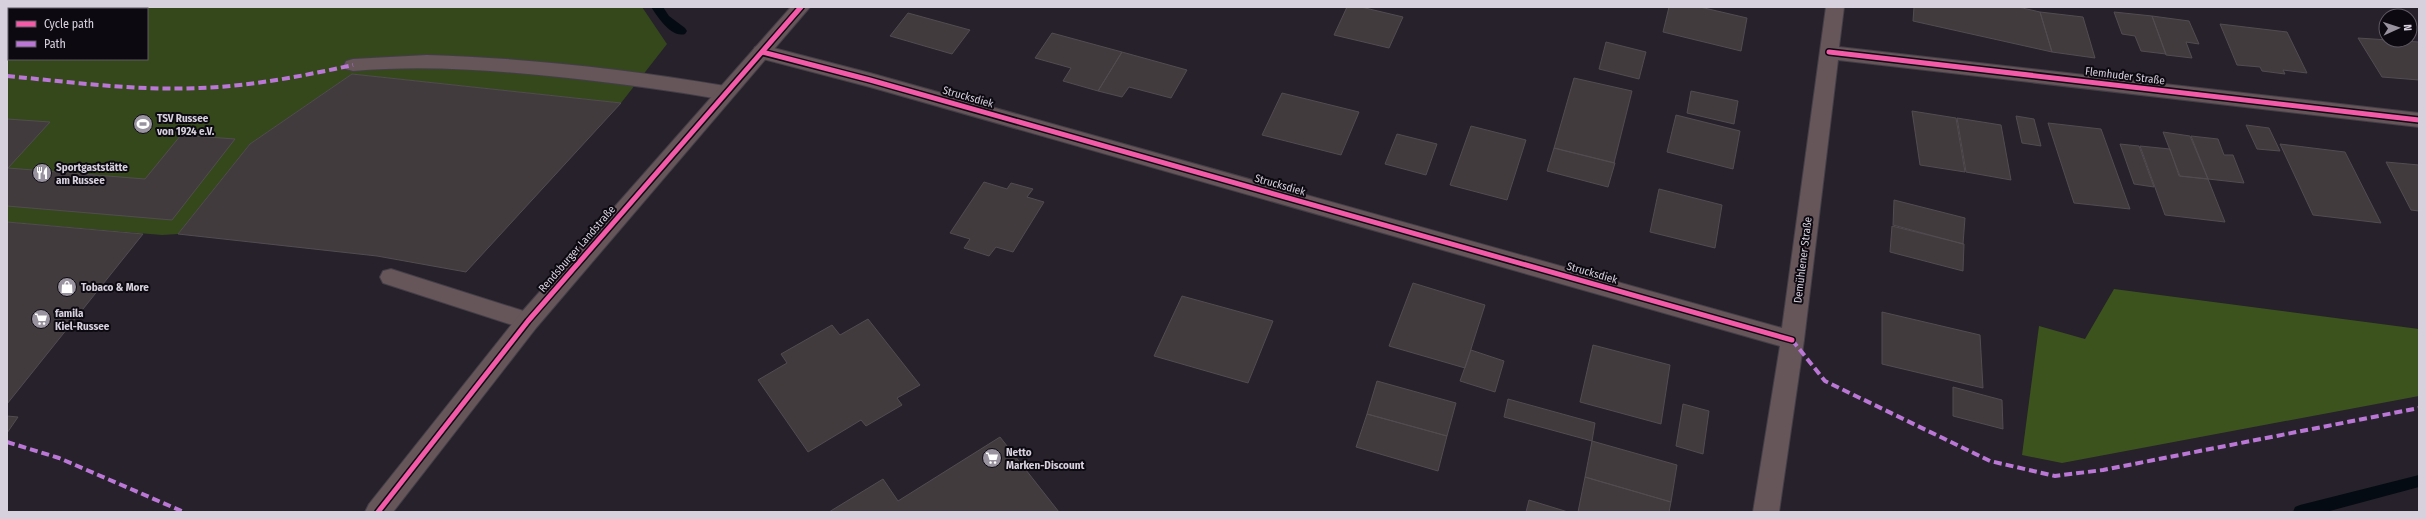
<svg xmlns="http://www.w3.org/2000/svg" width="2426" height="519" font-family="'Fira Sans Condensed',sans-serif">
	<style>
		.green { fill: #35481b; fill-rule: evenodd }
		.forest { fill: #3c531d }
		.lines { fill: none; stroke-linecap: round; stroke-linejoin: round }
		.stream { fill: #040b12; fill-rule: evenodd }
		.building { fill: #413b3e; stroke: #524c50 }
		.service-casing { stroke: #423e47; stroke-width: 2 }
		.minor-casing { stroke: #423e47; stroke-width: 2 }
		.tertiary-casing { stroke: #423e47; stroke-width: 2 }
		.service { fill: #665559; fill-rule: evenodd }
		.minor { fill: #665559; fill-rule: evenodd }
		.tertiary { fill: #665559; fill-rule: evenodd }
		.quiet { stroke: #ba77d6; stroke-width: 4; stroke-dasharray: 8 4; stroke-linecap: butt }
		.cycleway-casing { stroke: #0d0911; stroke-width: 8 }
		.cycleway { stroke: #f35aa7; stroke-width: 5 }
		.labels { text-anchor: middle; dominant-baseline: central; stroke-width: 4; stroke-linejoin: round; paint-order: stroke }
		.street-label { font-size: 11px; fill: #d7d1de; stroke: #0d0911 }
		.poi-label { font-size: 11px; font-weight: bold; fill: #d7d1de; stroke: #0d0911; text-anchor: start }
	</style>
	<rect width="100%" height="100%" fill="#26212b"/>
	<!-- green -->
	<path class="green" d="M7 7H642L667 44 621 103 352 74 250 144 178 234 162 235 7 222ZM9 9H147V59H9Z"/>
	<!-- forest -->
	<path class="forest" d="M2114 289 2419 329V396L2062 463 2022 455 2039 326 2085 339Z"/>
	<g class="lines">
		<!-- stream -->
		<path class="stream" d="M651 7H663L669 16 685 28 687 31 685 34C671 38 658 17 651 7Z
			M2419 475V487L2326 512H2293L2295 507 2300 505Z"/>
	</g>
	<!-- building -->
	<path class="building" d="M1347 7H1361L1403 17 1389 48 1334 35Z
		M1669 7H1700L1747 18 1741 51 1663 32Z
		M1914 7H2018L2040 12 2052 52 1913 21Z
		M2040 12 2083 17 2095 58 2052 52Z
		M2114 12 2152 16 2166 54 2141 51 2135 36 2122 34Z
		M908 13 970 30 952 54 890 36Z
		M2152 16 2189 21 2199 44 2186 42 2192 58 2166 55Z
		M2220 24 2287 32 2307 73 2283 70 2285 74 2262 71 2260 67 2237 65Z
		M1052 33 1122 52 1098 91 1063 81 1071 68 1035 58Z
		M2358 38 2419 42V80L2382 77Z
		M1606 42 1646 52 1639 79 1599 69Z
		M1122 52 1187 70 1171 98 1129 87 1122 97 1098 91Z
		M352 74 621 103 466 272 377 256 178 234 250 144Z
		M1574 78 1632 91 1614 163 1554 148Z
		M1691 91 1738 101 1734 124 1687 113Z
		M1282 93 1359 112 1341 155 1262 135Z
		M1912 111 1956 118 1965 172 1920 165Z
		M1676 115 1740 131 1733 169 1667 152Z
		M2016 116 2034 119 2041 146 2022 143Z
		M1957 118 2001 125 2011 180 1966 172Z
		M7 119 50 122 8 168 145 179 181 135 235 139 172 220 7 206Z
		M2048 123 2101 129 2130 209 2074 203Z
		M2246 125 2269 128 2280 151 2257 149Z
		M1471 126 1526 140 1507 200 1450 185Z
		M2163 132 2190 136 2208 179 2180 176Z
		M1397 134 1437 144 1426 175 1385 164Z
		M2191 136 2218 139 2224 155H2233L2244 183 2208 179Z
		M2120 144 2139 146 2154 187 2134 184Z
		M2280 144 2345 152 2381 223 2313 215Z
		M2140 146 2170 149 2179 176 2208 179 2225 222 2165 215Z
		M1554 148 1615 163 1608 187 1547 171Z
		M2386 162 2419 165V211L2411 210Z
		M984 182 1007 189 1011 183 1033 189 1027 197 1044 202 1013 252 996 247 989 256 964 248 970 239 950 233Z
		M1659 189 1722 205 1715 248 1650 232Z
		M1894 200 1965 218 1963 244 1893 225Z
		M7 222 143 234 7 404Z
		M1892 226 1964 244 1963 271 1890 252Z
		M1413 283 1485 305 1465 368 1389 346Z
		M1182 296 1273 321 1248 383 1154 356Z
		M1882 312 1980 335 1983 388 1882 364Z
		M868 319 920 385 897 398 902 405 866 426 861 420 808 452 758 380 787 363 781 354 832 325 840 335Z
		M1593 345 1670 365 1661 424 1580 402Z
		M1471 350 1504 361 1495 392 1460 381Z
		M1377 381 1456 403 1447 436 1367 414Z
		M1953 387 2002 400 2003 429 1953 416Z
		M1508 399 1595 423 1592 441 1504 417Z
		M1683 404 1709 411 1703 454 1676 446Z
		M1367 414 1447 436 1438 471 1356 447Z
		M7 416 18 417 7 433Z
		M1000 437 1059 512H829L883 479 898 501Z
		M1592 441 1677 465 1671 502 1585 477Z
		M1585 477 1671 502 1669 512H1578Z
		M1529 500 1568 512H1526Z"/>
	<g class="lines">
		<!-- service casing -->
		<g class="service-casing">
			<path id="service" d="M427 55C527 58 627 69 725 86L732 88 734 93 732 98 725 100C670 90 615 83 559 77 490 70 422 65 353 71L346 69 344 65 346 61 353 59Z
				M391 269 536 315 539 321 536 327 528 330 383 283 380 277 383 271Z"/>
		</g>
		<!-- minor casing -->
		<g class="minor-casing">
			<path id="minor" d="M1826 7H1844L1839 47 2419 113V127L1838 60 1804 340 1779 512H1753L1780 346 870 87 755 57 752 52 755 47 762 45 870 73 1782 328Z"/>
		</g>
		<!-- tertiary casing -->
		<g class="tertiary-casing">
			<path id="tertiary" d="M791 7H810L536 328 393 512H365L369 504 520 314Z"/>
		</g>
		<!-- service -->
		<use href="#service" class="service"/>
		<!-- minor -->
		<use href="#minor" class="minor"/>
		<!-- tertiary -->
		<use href="#tertiary" class="tertiary"/>
		<!-- quiet -->
		<path class="quiet" d="M7 76C71 82 136 91 200 88 252 86 303 76 353 65
			M1792 340 1825 381 1990 461 2055 476 2103 470 2419 408
			M7 442 59 458 184 512"/>
		<!-- cycleway casing -->
		<g class="cycleway-casing">
			<path id="cycleway" d="M762 52 870 80 1792 340
				M1829 52 2419 120
				M378 512 528 321 801 7"/>
		</g>
		<!-- cycleway -->
		<use href="#cycleway" class="cycleway"/>
	</g>
	<!-- icons -->
	<defs>
		<g id="stadium-disc" transform="scale(1)"><circle r="9.5" fill="#99939f" stroke="#0d0911"/><path d="M0-5a6.5 5 0 1 0 0 10a6.5 5 0 1 0 0-10ZM-3.5-1.8h7v3.6h-7Z" fill="#fff"/></g>
		<g id="restaurant-disc" transform="scale(1)"><circle r="9.5" fill="#99939f" stroke="#0d0911"/><path d="M-5-6h1v4h1v-4h1v4h1v-4h1v5L-1.5 .5V6h-2V.5L-5-1ZM5-6V6H3V1.5H1.5Q1.5-4 5-6Z" fill="#fff"/></g>
		<g id="shop-disc" transform="scale(1)"><circle r="9.5" fill="#99939f" stroke="#0d0911"/><path d="M-5-2.5h2.3a2.7 3.5 0 0 1 5.4 0H5L5.5 6h-11ZM-1.5-2.5h3a1.5 2.3 0 0 0-3 0Z" fill="#fff"/></g>
		<g id="supermarket-disc" transform="scale(1)"><circle r="9.5" fill="#99939f" stroke="#0d0911"/><path d="M-6-5.5h2.5l.6 2H6L4.5 2H-2.5L-4.4-4H-6ZM-1.5 3.2a1.3 1.3 0 1 0 .1 0ZM3 3.2a1.3 1.3 0 1 0 .1 0Z" fill="#fff"/></g>
	</defs>
	<g fill-rule="evenodd">
		<use href="#stadium-disc" x="143" y="124"/>
		<use href="#restaurant-disc" x="42" y="173"/>
		<use href="#shop-disc" x="67" y="287"/>
		<use href="#supermarket-disc" x="41" y="319"/>
		<use href="#supermarket-disc" x="992" y="458"/>
	</g>
	<g class="labels">
		<!-- street labels -->
		<g class="street-label">
			<text transform="translate(2125 76) rotate(7)">Flemhuder Straße</text>
			<text transform="translate(968 97) rotate(16)">Strucksdiek</text>
			<text transform="translate(1280 185) rotate(16)">Strucksdiek</text>
			<text transform="translate(577 249) rotate(-49)">Rendsburger Landstraße</text>
			<text transform="translate(1803 260) rotate(-83)">Demühlener Straße</text>
			<text transform="translate(1592 273) rotate(16)">Strucksdiek</text>
		</g>
		<!-- poi labels -->
		<g class="poi-label">
			<text x="157" y="118">TSV Russee<tspan x="157" dy="13">von 1924 e.V.</tspan></text>
			<text x="56" y="167">Sportgaststätte<tspan x="56" dy="13">am Russee</tspan></text>
			<text x="81" y="287">Tobaco &amp; More</text>
			<text x="55" y="313">famila<tspan x="55" dy="13">Kiel-Russee</tspan></text>
			<text x="1006" y="452">Netto<tspan x="1006" dy="13">Marken-Discount</tspan></text>
		</g>
	</g>
	<!-- border -->
	<rect width="2426" height="519" fill="none" stroke="#d7d1de" stroke-width="16"/>
	<!-- legend -->
	<rect x="8" y="8" width="140" height="52" fill="#0d0911" stroke="#5e5963"/>
	<rect x="16" y="21" width="20" height="6" fill="#f35aa7" stroke="#5e5963"/>
	<text x="44" y="28" font-size="12" fill="#d7d1de">Cycle path</text>
	<rect x="16" y="41" width="20" height="6" fill="#ba77d6" stroke="#5e5963"/>
	<text x="44" y="48" font-size="12" fill="#d7d1de">Path</text>
	<!-- north arrow -->
	<g transform="translate(2398 28) rotate(87)"><circle r="19" fill="#0d0911" stroke="#5e5963"/>
	<path d="M0-3L7 15L0 10L-7 15Z" fill="#99939f"/>
	<text y="-6" font-size="11" font-weight="bold" text-anchor="middle" fill="#d7d1de">N</text>
	</g>
</svg>
